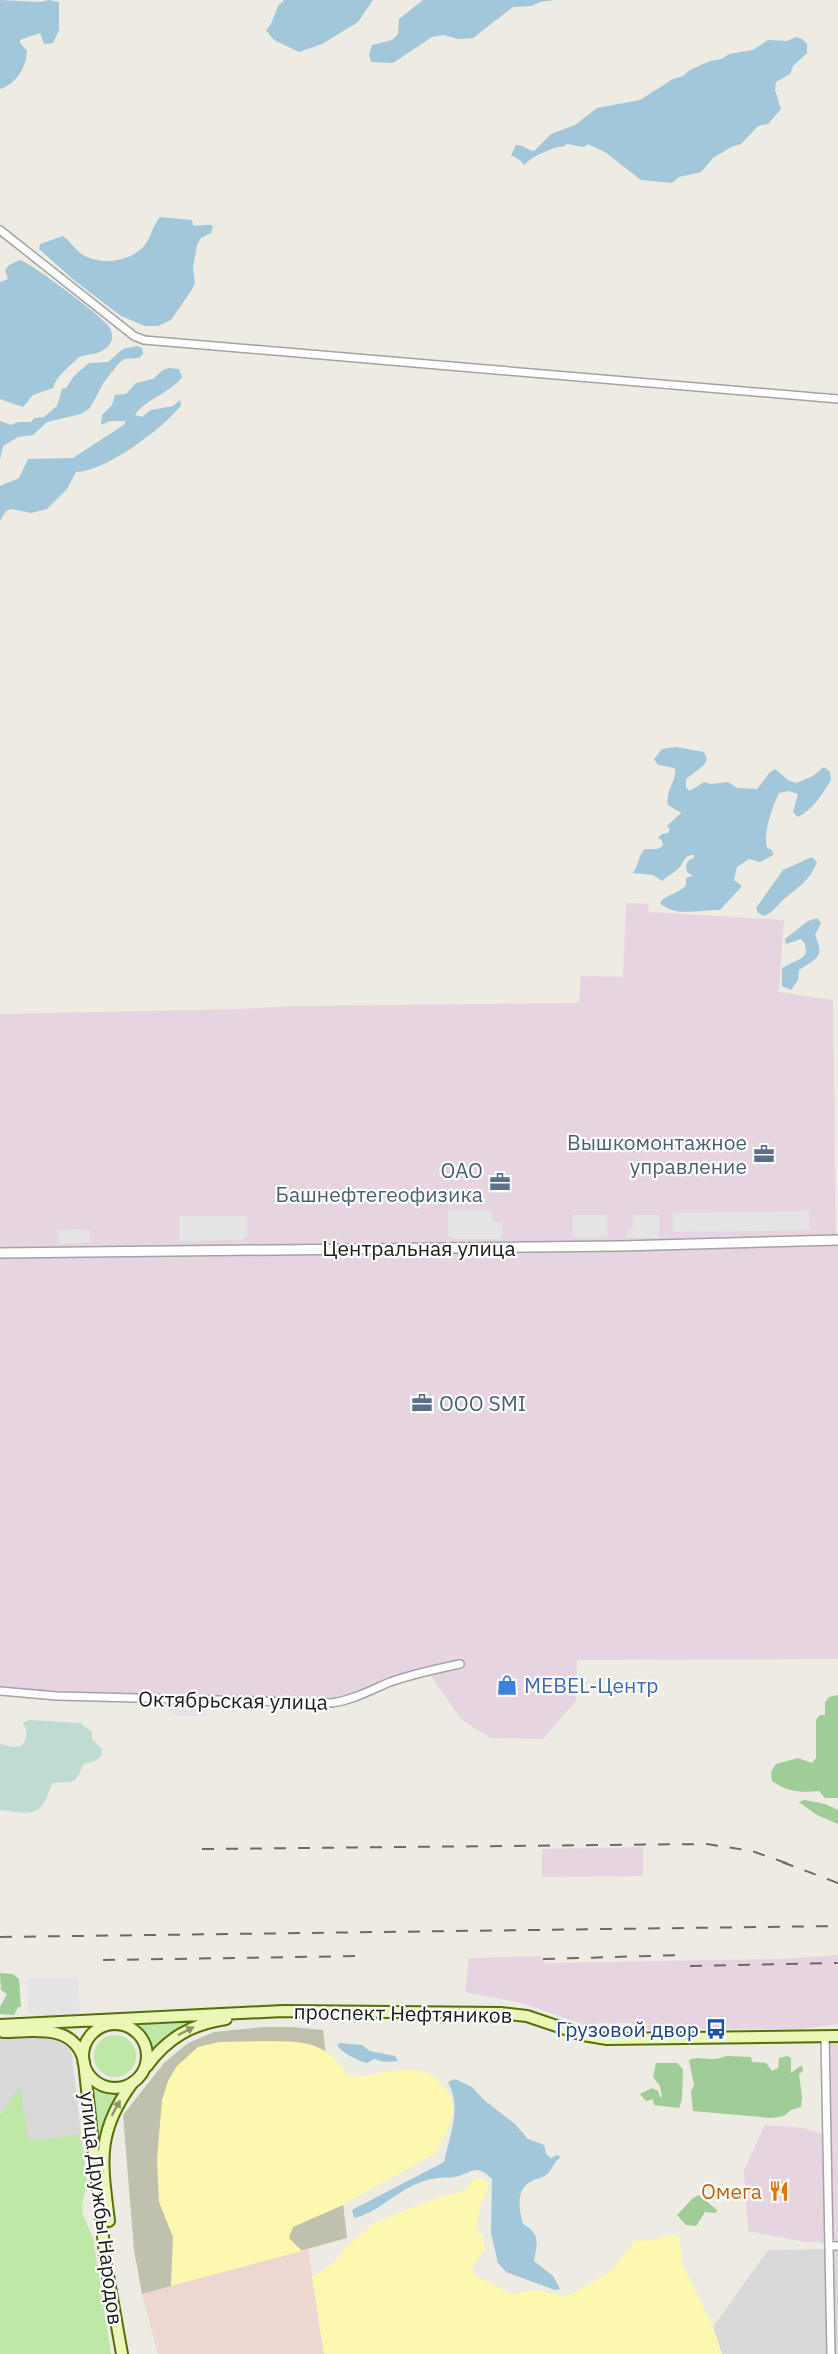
<svg xmlns="http://www.w3.org/2000/svg" width="838" height="2354" font-family="'IBM Plex Sans',sans-serif">
	<style>
		.residential { fill: #dad9d9 }
		.commercial { fill: #eed6d1 }
		.industrial { fill: #e6d4e0 }
		.construction { fill: #bfc1ae }
		.grass { fill: #bee7a8 }
		.forest { fill: #9fcc97 }
		.wetland { fill: #bfdbd2 }
		.sand { fill: #fdf8b0 }
		.parking { fill: #e4e4e4 }
		.water { fill: #a2c6da }
		.lines { fill: none; stroke-linecap: round; stroke-linejoin: round }
		.minor-casing { stroke: #a3a3a3; stroke-width: 10 }
		.tertiary-casing { stroke: #a3a3a3; stroke-width: 12 }
		.secondary-casing { stroke: #566f07; stroke-width: 14 }
		.minor { stroke: #fff; stroke-width: 7 }
		.tertiary { stroke: #fff; stroke-width: 9 }
		.secondary { stroke: #ebf8b5; stroke-width: 10 }
		.rail { stroke: #6a6a6a; stroke-width: 2; stroke-dasharray: 12 12; stroke-linecap: butt }
		.oneway { fill: #8e9570 }
		.labels { text-anchor: middle; dominant-baseline: central; stroke-width: 4.5; stroke-linejoin: round; paint-order: stroke }
		.service-label { font-size: 21px; fill: #4e5e75; stroke: #fff; text-anchor: end }
		.street-label { font-size: 21px; fill: #1c1c1c; stroke: #fff }
		.shop-label { font-size: 21px; fill: #366cbe; stroke: #fff; text-anchor: start }
		.transit-label { font-size: 21px; fill: #164399; stroke: #fff; text-anchor: end }
		.food-label { font-size: 21px; fill: #c56008; stroke: #fff; text-anchor: end }
	</style>
	<rect width="100%" height="100%" fill="#edebe2"/>
	<!-- residential -->
	<path class="residential" d="M0 2037 58 2038 71 2047 81 2134 29 2141 1 2112 0 2115Z
		M838 2249V2354H722L713 2327 768 2250Z"/>
	<!-- commercial -->
	<path class="commercial" d="M308 2249 324 2354H158L142 2294Z"/>
	<!-- industrial -->
	<path class="industrial" d="M626 903 648 904 649 912 784 920 779 992 833 1000 836 1240H838V1659L577 1660 576 1701 543 1739 490 1738 461 1719 427 1670 343 1701 0 1691V1014L241 1009 294 1006 579 1003 581 976 623 977Z
		M643 1847V1876L542 1877V1849Z
		M838 1955V2024L801 2029H635L632 2023H617L616 2030H610V2023H598L591 2027 522 2003 465 1992 469 1958 541 1956V1960L546 1963 780 1959Z
		M825 2036H838V2246H829L819 2242H805L748 2231 744 2170 765 2125 804 2128 825 2135Z"/>
	<!-- construction -->
	<path class="construction" d="M263 2027H292L323 2030 347 2238 142 2294 134 2250 123 2115 164 2063 188 2043 214 2032Z"/>
	<!-- grass -->
	<path class="grass" d="M192 2020 152 2050 145 2036 133 2024Z
		M94 2056a21 21 0 1 1 42 0a21 21 0 1 1-42 0Z
		M20 2087 29 2141 81 2134 87 2181 82 2206 83 2215 93 2238 111 2354H0V2115Z
		M95 2087 104 2091 117 2093 99 2135 96 2133 93 2088Z"/>
	<!-- forest -->
	<path class="forest" d="M838 1695V1798H825L819 1791C802 1793 787 1792 772 1781L771 1772 776 1764 798 1758 812 1763 816 1758V1720L820 1715H825V1702L829 1697Z
		M804 1800 825 1804 838 1810V1824L817 1815 799 1802Z
		M0 1973 13 1974 19 1979 21 2007H18L14 2015 0 2014V2007L7 1994 1 1990Z
		M726 2056 751 2057 752 2062 766 2063 772 2071 778 2068 779 2058 787 2056 791 2058V2073L802 2065 803 2071 799 2074 802 2097 801 2107 791 2110 784 2116 771 2118 693 2111 691 2092 694 2085 689 2060C701 2055 710 2063 726 2056Z
		M656 2063H677L683 2069 682 2099 679 2108 654 2105 653 2099 646 2101 640 2094 652 2088 658 2091 660 2097H662L660 2086 653 2077Z
		M699 2195 717 2210 716 2213 705 2212 696 2226 686 2225 677 2215 693 2198Z"/>
	<!-- wetland -->
	<path class="wetland" d="M29 1720 80 1723 92 1732V1739L102 1749C103 1760 94 1761 84 1764 73 1786 77 1781 53 1783 49 1789 48 1795 45 1801 36 1819 15 1811 0 1810V1744L12 1747 21 1746C28 1738 28 1732 23 1723Z"/>
	<!-- sand -->
	<path class="sand" d="M267 2041C303 2042 326 2040 347 2075L357 2077 402 2069 422 2071 433 2076 448 2092 452 2101 453 2111 450 2124 436 2153 341 2206 293 2227 289 2238 302 2251 171 2286 173 2237 159 2202 157 2159 162 2100 168 2081 177 2066 198 2047 219 2042Z
		M480 2178 488 2183C489 2192 484 2195 481 2203 479 2211 481 2213 476 2224L478 2232 483 2235 485 2249 471 2268 475 2276 511 2294 535 2290 559 2295H570L611 2271 635 2241C642 2240 649 2241 655 2240 667 2237 664 2232 679 2237L683 2266 713 2327 722 2354H324L312 2277 332 2264 349 2245 374 2223 436 2198 463 2192 474 2179Z"/>
	<!-- parking -->
	<path class="parking" d="M448 1211H492V1222H502V1239H457L448 1236Z
		M809 1211 810 1230 673 1232V1213Z
		M573 1215H607V1237H573Z
		M633 1215H659V1238H627V1229H633Z
		M179 1216H247L248 1235 243 1240 179 1241Z
		M90 1229V1243L59 1244 58 1230Z
		M166 1704 207 1705V1716H178L165 1709Z
		M27 1978H78L80 2014 42 2018 28 2012Z"/>
	<!-- water -->
	<path class="water" d="M0 0 40 2 49 0 59 2V30L53 43 44 44 40 33 20 40V43L27 51C26 68 16 84 0 89Z
		M284 0H373L358 22 322 44 299 52 274 40 266 30 271 24 278 6Z
		M423 0H555L540 2 532 6 513 7 473 38 458 39 444 35 432 37 393 63 371 62 369 55 372 45 392 40 398 34 399 19Z
		M796 37 802 39 807 44V53L793 66 790 74 776 82 775 90 781 109 768 124 758 126 741 144 731 147 713 158 701 172 679 177 672 183 641 180 605 152 588 144 584 147 567 144C563 148 560 146 554 148 542 153 533 156 524 165L520 160 511 155 516 145C524 145 527 150 534 151L551 134 575 125 597 108 640 100 673 79 683 76 690 70 710 61 722 59 729 54 753 50 768 40 787 41Z
		M160 217 192 220 193 225C199 227 207 223 213 226L211 233 201 238 197 245 193 267 195 283 191 291 171 320 158 326H145L121 316 75 281 39 249 40 244 63 236C70 241 74 248 80 253 98 266 130 263 145 245 151 237 153 225 160 217Z
		M20 260C31 263 105 318 110 328 112 332 113 338 111 342 104 355 91 353 79 357 70 366 56 376 53 388L33 395 23 407 0 399V282L8 279 5 270 9 265Z
		M137 346 142 348 143 354 139 358 124 359 119 363 104 382 90 408 81 414 47 422 33 435 18 437 3 446 0 460V421L11 425 18 422H31L34 418 44 417 57 406 62 389 66 388 74 376 89 363 108 362 123 349Z
		M169 368 179 369 182 377C169 394 144 400 135 415L142 417 151 410 173 406 180 400 181 405C164 428 105 472 76 472L67 489 47 509 31 513 11 509 6 511 0 521V486L19 478 28 459 73 458 125 424V421H110L101 425 102 415 112 405 115 395 126 394 136 383 153 379 163 370Z
		M676 747 704 752 707 759 704 765 686 779V788L690 791 704 782 711 784 728 782 737 788 757 789 770 772 775 769 788 780 796 783 813 776 824 767 830 772 831 780C822 795 814 808 798 817L793 812 798 794 789 791 779 793C772 808 763 832 767 848L772 850 773 855 760 862 749 859 737 867 734 880 742 886 720 910C701 909 675 918 660 903 665 894 678 895 686 885V878L693 876 687 872 686 865 689 860 694 858V855C683 855 685 862 679 868 674 873 667 876 662 881L653 875 633 873C639 865 638 855 645 849H657L663 846 662 840 658 838 662 834 668 833 670 829 667 826 681 813 668 805C665 789 677 782 675 768L658 765 654 759 662 749Z
		M812 857 817 862C808 884 797 887 782 901 776 907 772 913 764 916L758 913 756 908 783 870Z
		M817 918 821 923 815 935C826 959 815 958 799 970L798 980 791 990 782 986V968L802 958 806 953 805 944 801 939 786 944 785 939 808 921Z
		M340 2043 362 2045 370 2051 395 2056 398 2061 384 2062 374 2059 367 2063C357 2060 343 2054 337 2045Z
		M455 2079 472 2087 484 2100 515 2124 528 2139 544 2145 546 2154 551 2158 557 2155 561 2157C553 2162 553 2170 546 2175 541 2179 537 2178 532 2181 515 2188 519 2210 523 2224 541 2234 537 2243 534 2261L553 2276 560 2289 555 2290 506 2272 498 2263 491 2233 492 2179C476 2163 474 2172 455 2177 448 2178 440 2177 432 2179 424 2180 414 2185 406 2189 390 2198 373 2214 354 2218L352 2210 444 2162C450 2134 462 2108 448 2082Z"/>
	<g class="lines">
		<!-- minor casing -->
		<g class="minor-casing">
			<path id="minor" d="M0 230 134 336 144 340 838 399
				M0 1691 57 1696 332 1703C353 1700 371 1690 390 1682 413 1674 436 1669 460 1664
				M825 2036 831 2354
				M829 2246H838"/>
		</g>
		<!-- tertiary casing -->
		<g class="tertiary-casing">
			<path id="tertiary" d="M0 1253 621 1246 838 1240"/>
		</g>
		<!-- secondary casing -->
		<g class="secondary-casing">
			<path id="secondary" d="M83 2056a32 32 0 1 1 64 0a32 32 0 1 1-64 0Z
				M0 2025 283 2011 500 2013 527 2016 583 2035 607 2039 838 2036
				M3 2032C32 2032 72 2023 83 2058
				M84 2062 106 2264 122 2354
				M147 2066C167 2038 192 2024 226 2019
				M109 2221C102 2163 95 2133 133 2082"/>
		</g>
		<!-- minor -->
		<use href="#minor" class="minor"/>
		<!-- tertiary -->
		<use href="#tertiary" class="tertiary"/>
		<!-- secondary -->
		<use href="#secondary" class="secondary"/>
		<!-- rail -->
		<path class="rail" d="M202 1849 707 1844 752 1851 789 1864
			M782 1862 838 1883
			M0 1937 838 1926
			M543 1959 683 1955
			M103 1960 363 1956
			M690 1966 838 1963"/>
	</g>
	<!-- one-way arrows -->
	<defs><path id="oneway-solid" d="M-6-.8H1V-3.2L6.5 0L1 3.2V.8H-6Z" transform="scale(1.5)"/></defs>
	<g class="oneway">
		<use href="#oneway-solid" transform="translate(186 2031) rotate(-27)"/>
		<use href="#oneway-solid" transform="translate(116 2108) rotate(-61)"/>
	</g>
	<!-- icons -->
	<defs>
		<g id="office-bare" transform="scale(1.62)"><path d="M-6-3h4V-5.5h4V-3h4V5H-6ZM-1-4.5V-3h2v-1.5ZM-6 0V1H6V0Z" fill="#5c6f8a" stroke="#fff" stroke-width="2.5" paint-order="stroke"/></g>
		<g id="shop-bare" transform="scale(1.62)"><path d="M-5-2.5h2.3a2.7 3.5 0 0 1 5.4 0H5L5.5 6h-11ZM-1.5-2.5h3a1.5 2.3 0 0 0-3 0Z" fill="#3f7fe0" stroke="#fff" stroke-width="2.5" paint-order="stroke"/></g>
		<g id="bus-bare" transform="scale(1.62)"><path d="M-5-6H5V4H4V6H2V4H-2V6H-4V4H-5ZM-3.5-4V0h7V-4ZM-3.5 1.2v1.5H-2V1.2ZM2 1.2v1.5H3.5V1.2Z" fill="#1a4fb4" stroke="#fff" stroke-width="2.5" paint-order="stroke"/></g>
		<g id="restaurant-bare" transform="scale(1.62)"><path d="M-5-6h1v4h1v-4h1v4h1v-4h1v5L-1.5 .5V6h-2V.5L-5-1ZM5-6V6H3V1.5H1.5Q1.5-4 5-6Z" fill="#e8710a" stroke="#fff" stroke-width="2.5" paint-order="stroke"/></g>
	</defs>
	<g fill-rule="evenodd">
		<use href="#office-bare" x="764" y="1154"/>
		<use href="#office-bare" x="500" y="1182"/>
		<use href="#office-bare" x="422" y="1403"/>
		<use href="#shop-bare" x="507" y="1685"/>
		<use href="#bus-bare" x="716" y="2029"/>
		<use href="#restaurant-bare" x="779" y="2191"/>
	</g>
	<g class="labels">
		<!-- service labels -->
		<g class="service-label">
			<text x="747" y="1142">Вышкомонтажное<tspan x="747" dy="24">управление</tspan></text>
			<text x="483" y="1170">ОАО<tspan x="483" dy="24">Башнефтегеофизика</tspan></text>
			<text x="439" y="1403" text-anchor="start">OOO SMI</text>
		</g>
		<!-- street labels -->
		<g class="street-label">
			<text x="419" y="1248">Центральная улица</text>
			<text transform="translate(233 1700) rotate(1)">Октябрьская улица</text>
			<text transform="translate(403 2013) rotate(1)">проспект Нефтяников</text>
			<text transform="translate(102 2208) rotate(83)">улица Дружбы Народов</text>
		</g>
		<!-- shop labels -->
		<g class="shop-label">
			<text x="524" y="1685">MEBEL-Центр</text>
		</g>
		<!-- transit labels -->
		<g class="transit-label">
			<text x="699" y="2029">Грузовой двор</text>
		</g>
		<!-- food labels -->
		<g class="food-label">
			<text x="762" y="2191">Омега</text>
		</g>
	</g>
</svg>
